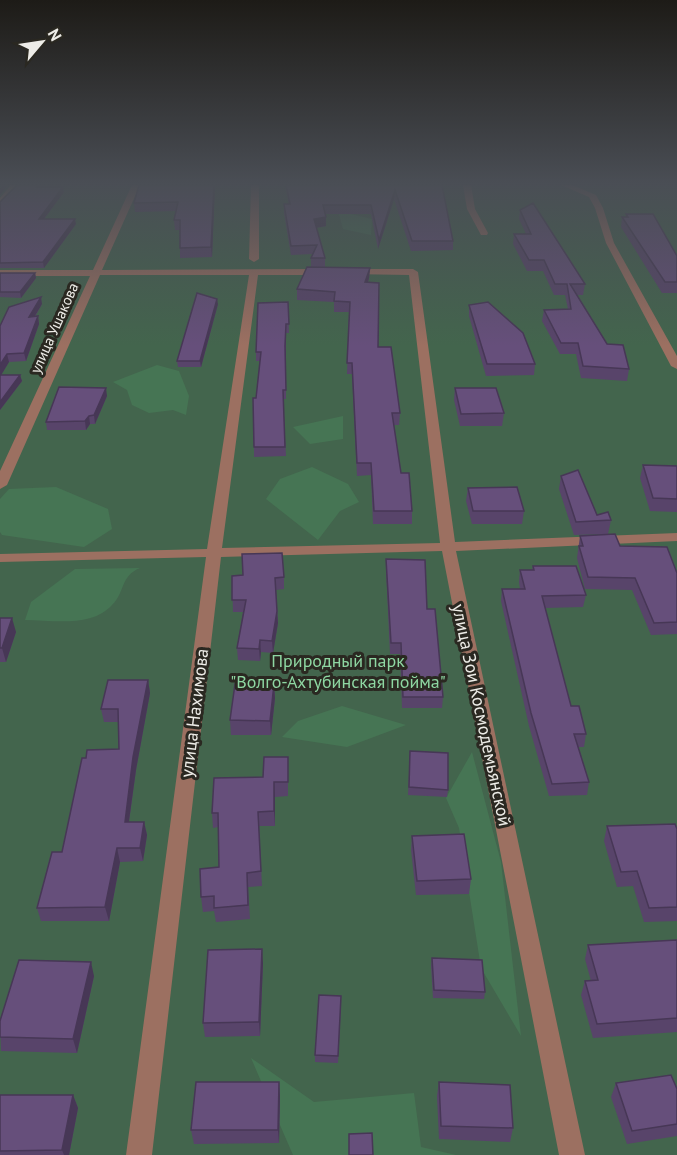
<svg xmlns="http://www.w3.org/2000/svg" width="677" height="1155" font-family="'PT Sans',sans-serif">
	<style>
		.green { fill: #43654d }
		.forest { fill: #467554 }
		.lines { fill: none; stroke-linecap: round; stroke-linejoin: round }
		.minor { fill: #9c7061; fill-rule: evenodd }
		.wall { fill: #58446a }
		.shaded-wall { fill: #473756 }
		.building { fill: #664f7b; stroke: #473756; stroke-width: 1.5 }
		.labels { text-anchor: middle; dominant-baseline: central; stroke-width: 6; stroke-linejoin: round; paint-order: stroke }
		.far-street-label { font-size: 15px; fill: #edece7; stroke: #2a2821 }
		.park-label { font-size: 18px; fill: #8ed7a2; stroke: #2a2821 }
		.street-label { font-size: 18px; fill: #edece7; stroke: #2a2821 }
	</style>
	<rect width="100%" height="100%" fill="#34312a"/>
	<!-- green -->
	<path class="green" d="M0 185H677V1155H0Z"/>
	<!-- forest -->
	<path class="forest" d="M338 211 372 219 371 235 343 229Z
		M157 365 179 371 189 396 186 415 173 410 149 413 132 405 127 390 113 382Z
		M343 416V439L310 444 293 427Z
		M312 467 348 484 359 502 340 511 318 540 266 499 280 479Z
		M56 487 108 509 112 529 84 547 2 535 0 532V499L9 489Z
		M140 568C120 576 125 593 112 605 91 628 53 620 25 620L31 602 75 569Z
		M342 706 406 725 347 747 282 737 298 721Z
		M472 752 501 862 521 1036 481 968 459 828 446 798Z
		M251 1058 314 1102 414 1093 421 1147 456 1155H293Z"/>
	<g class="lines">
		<!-- minor -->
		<path class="minor" d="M11 185H19L0 205V198Z
			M132 185H140L102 270 324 269 329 272 324 275H258L222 548 440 543 409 275 348 274V270L351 269H413L418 272 455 542 677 533V541L456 551 585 1155H559L442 551 221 557 152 1155H126L206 557 0 562V554L207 549 249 275H100L7 485 0 489V471L90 276H0V270H93Z
			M251 185H259V259L254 262 249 259Z
			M463 185H471L475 209 488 233 487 235H481L467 209Z
			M561 185H572L596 195 603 208 614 243 677 356V369L671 366 606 243 595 208 589 197Z"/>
	</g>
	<!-- wall -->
	<path class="wall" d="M17 185H43L41 187H63L64 192 44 219 76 224 44 268H0V202Z
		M139 185H215L212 257 180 258V230H175L174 220 176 211 135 212 134 203Z
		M285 185H442L453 241V250L411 251 394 199 378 249 371 214H325L326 226 316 228 325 258V267L370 268 369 278 368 283 378 347 400 413 399 425H394L401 473 412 511V524H373L371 475 357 476 352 374H347L349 312H334V302L297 300V289L311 267V258L313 254 291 255 284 213V204H289Z
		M520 210 585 284 583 295H576L607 344 629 369 627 381 581 378 576 354H560L542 321 544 310 568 309 565 295H554L543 271H527L513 244 514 234H526L519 219Z
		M626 214 677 256V293H662L621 227 622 217H626Z
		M0 273H35L36 278 21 298 0 297Z
		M288 302 289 333H286V399H283L286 456 254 457V447L256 398 260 361H256V352Z
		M42 304 35 317 38 316 39 324 26 361 9 362 1 375H20L22 381 0 410V326Z
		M218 304 201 367H178L177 361Z
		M469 305 535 364 534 375 486 376 469 316Z
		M455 388 504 413 502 426H460L454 400Z
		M107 396 95 424H90L86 430H47L46 422Z
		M643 465 677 466V512L650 511 640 478Z
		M561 476 597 515 611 520 608 534 574 535 559 489Z
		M468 488 524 511 522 524H472L466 501Z
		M580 536 620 546 677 573V634L651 635 632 590 585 589 577 558Z
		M386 559 427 609 443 697 442 708H402L400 654H390L386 569Z
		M533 566 586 595 583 607 545 608 571 706 586 734 584 747H578L589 782 587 795 549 796 529 726 501 601 502 589H520L519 582 520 570H532Z
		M232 576 284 577V589L276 590 278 623 273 653 261 652 260 661 238 660 237 648 243 612H233Z
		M0 618 16 632 6 662H0Z
		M148 680 150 693 136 770 129 822H144L147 835 143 861 120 862 109 921H41L37 908 62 852 86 758 119 749 118 722H104L101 709Z
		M274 684 275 698 271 735H231L230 720Z
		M410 751 448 790 447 797 408 795Z
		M288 757V796L275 797V826H259L262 886 248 887 250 919 216 922 214 911 203 912 201 897 219 867 218 827 213 828 212 813 263 777Z
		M607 826 677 829V921L644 922 633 886 617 887 604 841Z
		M412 836 471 879 469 894 416 895 411 850Z
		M677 940V1032L593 1038 581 995 585 981H591L585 959 588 945Z
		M432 958 485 992 484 999 433 998 431 966Z
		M263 963 260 1036 205 1037 203 1023Z
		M94 976 77 1053 1 1051 0 1021Z
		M341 1003 338 1063 315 1062V1055Z
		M279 1082 280 1096 279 1143 194 1144 191 1130Z
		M439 1082 513 1128 510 1142 439 1139 437 1096Z
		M616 1083 677 1089V1136L627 1144 611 1097Z
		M0 1095H73L78 1108 69 1155H0Z"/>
	<!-- shaded-wall -->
	<path class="shaded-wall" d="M3 185H8L0 195V189Z
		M214 185H215L212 257 211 247Z
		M63 187 64 192 40 224 39 219Z
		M395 190 394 199 378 249 379 240Z
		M326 217V226L314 228V219Z
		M75 219 76 224 44 268 43 262Z
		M370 268 369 278 365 293V282Z
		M35 273 36 278 21 298 20 292Z
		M41 297 42 304 30 324 29 317Z
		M217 299 218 304 201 367 200 361Z
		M38 316 39 324 26 361 24 353Z
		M7 354 9 362 0 377V365Z
		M20 375 22 381 0 410V402Z
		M106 388 107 396 95 424 94 415Z
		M89 416 90 424 86 430 85 421Z
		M277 611 278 623 273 653 272 641Z
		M12 618 16 632 6 662 2 648Z
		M260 640 261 652 260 661 259 649Z
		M148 680 150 693 136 770 127 835 125 822 133 757Z
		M274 684 275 698 271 735 270 721Z
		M274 782 275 797V826L274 811Z
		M144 822 147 835 143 861 140 848Z
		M117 848 120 862 109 921 105 907Z
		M262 949 263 963 260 1036 259 1022Z
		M91 962 94 976 77 1053 73 1039Z
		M279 1082 280 1096 279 1143 278 1130Z
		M73 1095 78 1108 69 1155H64L62 1150Z"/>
	<!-- building -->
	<path class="building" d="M17 185H39L37 187H63L39 219H75L43 262 0 263V202Z
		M139 185H214L211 247 180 248V220H174L178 202 134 203Z
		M286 185H442L453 241H412L395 190 379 240 371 205H323L326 217 314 219 325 258H311L317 245 291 246 284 204H290Z
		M533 203 585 284H570L607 344 623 345 629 369 583 366 578 343H561L544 310 571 309 567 284H555L544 260H529L514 234H531L520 210Z
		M626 214H653L677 256V282H665L622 217H628Z
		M307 267 370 268 365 282 379 283 378 347H391L400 413H392L401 473H409L412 511H374L371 463H357L352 363H347L350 302 334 301 335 292 297 289Z
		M0 273H35L20 292H0Z
		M197 293 217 299 200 361H177Z
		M41 297 29 317 38 316 24 353 7 354 0 365V326L9 307Z
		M288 302 289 324H286L285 346 286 390H283L285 447H254L253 398H256L261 352H256L258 303Z
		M488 302 523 333 535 364H487L469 305Z
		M0 375H20L0 402Z
		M59 387 106 388 94 415 89 416 85 421 46 422Z
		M455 388H496L504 413 461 414Z
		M643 465 677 466V499L653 498Z
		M578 470 597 515 608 512 611 520 576 522 561 476Z
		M517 487 524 511H473L468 488Z
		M615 534 620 546 667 547 677 573V622L654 623 635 578 588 577 579 546H583L580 536Z
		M282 553 284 577 275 578 277 611 272 641 260 640 259 649 237 648 246 600H232V576L243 575 242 554Z
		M386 559 425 560 427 609H435L443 697H403L401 643H391Z
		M533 566H576L586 595 542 596 571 706H579L586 734H574L589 782 552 784 531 713 502 589H525L520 570H534Z
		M0 618H12L2 648H0Z
		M108 680H148L133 757 125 822H144L140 848H117L105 907 37 908 52 852H62L82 758H86L87 750 119 749 118 709H101Z
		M235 684H274L270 721 230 720Z
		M410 751 448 753V790L409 787Z
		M264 757H288V782H274V811L258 812 261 871 247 873 248 905 214 908V896L201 897 200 869 219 867 218 813H212L214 778 263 777Z
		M675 824 677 829V907L649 908 637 871 621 872 607 826Z
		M464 834 471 879 417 881 412 836Z
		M677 940V1018L597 1024 585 981 598 980 588 945Z
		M262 949 259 1022 203 1023 208 950Z
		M432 958 482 960 485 992 434 990Z
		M19 960 91 962 73 1039 0 1037V1021Z
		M319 995 341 996 338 1056 315 1055Z
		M671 1075 677 1089V1124L632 1131 616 1083Z
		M196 1082H279L278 1130H191Z
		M439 1082 510 1085 513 1128 441 1126Z
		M0 1095H73L62 1150 0 1151Z
		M372 1133 373 1155H349V1134Z"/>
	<!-- sky -->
	<linearGradient id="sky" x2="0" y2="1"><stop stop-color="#1d1b17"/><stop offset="0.53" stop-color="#4a4e55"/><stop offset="1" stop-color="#4a4e55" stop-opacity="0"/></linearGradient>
	<rect width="677" height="346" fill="url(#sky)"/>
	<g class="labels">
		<!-- far-street labels -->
		<g class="far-street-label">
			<text transform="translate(54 328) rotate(-66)">улица Ушакова</text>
		</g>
		<!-- park labels -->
		<g class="park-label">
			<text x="338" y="660">Природный парк<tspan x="338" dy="21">"Волго-Ахтубинская пойма"</tspan></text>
		</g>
		<!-- street labels -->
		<g class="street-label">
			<text transform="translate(194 713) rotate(-83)">улица Нахимова</text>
			<text transform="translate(482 715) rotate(78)">улица Зои Космодемьянской</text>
		</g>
	</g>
	<!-- north arrow -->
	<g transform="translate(42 42) rotate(61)" stroke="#2a2821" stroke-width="4.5" paint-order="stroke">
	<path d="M0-4.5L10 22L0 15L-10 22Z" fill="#edece7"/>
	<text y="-9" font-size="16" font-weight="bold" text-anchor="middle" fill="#edece7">N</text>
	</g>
</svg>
